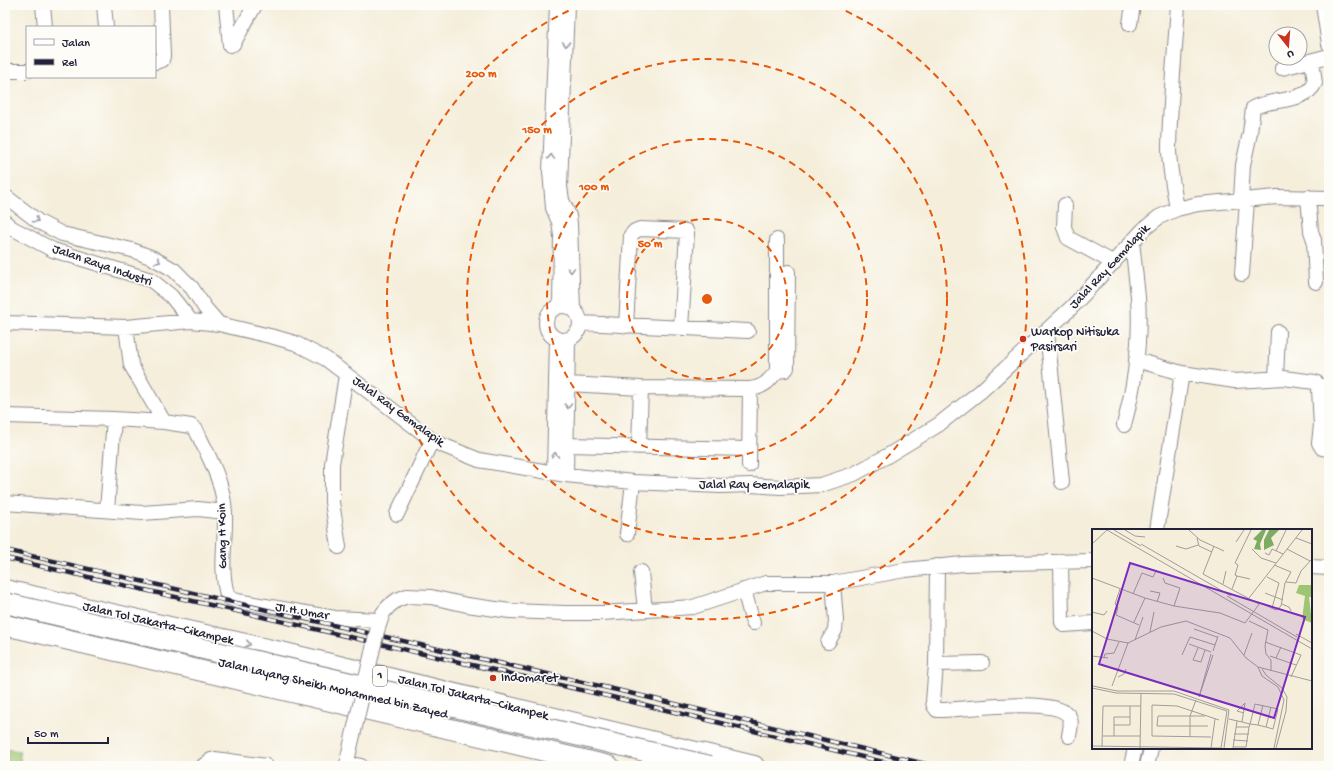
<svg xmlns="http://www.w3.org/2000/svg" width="1334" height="771" font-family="'Gochi Hand',sans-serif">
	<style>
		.grass { fill: #9ec672; stroke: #607456 }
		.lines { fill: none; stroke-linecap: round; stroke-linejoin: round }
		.minor-casing { stroke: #8c888b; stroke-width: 16 }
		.highway-casing { stroke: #8c888b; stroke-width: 22 }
		.minor { stroke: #fff; stroke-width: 14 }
		.highway { stroke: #fff; stroke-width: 20 }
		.rail-casing { stroke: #22223b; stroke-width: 4.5 }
		.rail { stroke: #fdfcf7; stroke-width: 3; stroke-dasharray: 9; stroke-linecap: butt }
		.minor-bridge-casing { stroke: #8c888b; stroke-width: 16; stroke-linecap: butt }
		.highway-bridge-casing { stroke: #8c888b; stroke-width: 22; stroke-linecap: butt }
		.minor-bridge { stroke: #fff; stroke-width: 14 }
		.highway-bridge { stroke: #fff; stroke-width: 20 }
		.oneway { stroke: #9c9ca7 }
		.ring { fill: none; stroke: #e8590c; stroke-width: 2; stroke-dasharray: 7 5 }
		.poi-dot { fill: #c8321e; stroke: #fdfcf7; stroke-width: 1.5 }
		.labels { text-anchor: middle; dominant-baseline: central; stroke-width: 3.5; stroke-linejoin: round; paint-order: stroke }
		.shield { fill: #fdfcf7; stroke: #646373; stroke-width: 1 }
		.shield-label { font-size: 12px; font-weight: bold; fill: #22223b }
		.street-label { font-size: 13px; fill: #22223b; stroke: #fdfcf7 }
		.poi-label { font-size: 13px; fill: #22223b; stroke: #fdfcf7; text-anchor: start }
		.inset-road { fill: none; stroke: #a19c9b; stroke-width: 1 }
		.view { fill: #7b2cbf; fill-opacity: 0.15; stroke: #7b2cbf; stroke-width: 2 }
		.inset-edge { fill: none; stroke: #22223b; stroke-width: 2 }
		.centre { fill: #e8590c; stroke: #fdfcf7; stroke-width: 2 }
		.ring-label { font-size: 12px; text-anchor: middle; font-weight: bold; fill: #e8590c; stroke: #fdfcf7; stroke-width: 3.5; stroke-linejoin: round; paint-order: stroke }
	</style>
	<rect width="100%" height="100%" fill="#fdfcf7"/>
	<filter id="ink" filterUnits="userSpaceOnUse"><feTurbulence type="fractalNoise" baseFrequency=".025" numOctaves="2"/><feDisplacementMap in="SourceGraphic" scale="8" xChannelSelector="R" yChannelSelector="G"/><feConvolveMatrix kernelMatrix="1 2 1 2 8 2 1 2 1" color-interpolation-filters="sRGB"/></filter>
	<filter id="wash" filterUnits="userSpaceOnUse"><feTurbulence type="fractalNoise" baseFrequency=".012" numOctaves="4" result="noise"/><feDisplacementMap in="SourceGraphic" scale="16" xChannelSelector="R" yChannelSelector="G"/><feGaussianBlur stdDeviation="0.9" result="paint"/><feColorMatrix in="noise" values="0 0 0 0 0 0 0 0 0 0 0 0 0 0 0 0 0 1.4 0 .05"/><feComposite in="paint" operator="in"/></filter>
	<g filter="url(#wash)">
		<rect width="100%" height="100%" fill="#f5eedb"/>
		<!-- grass -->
		<path class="grass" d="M5 749 19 751 21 766H5Z"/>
	</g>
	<g filter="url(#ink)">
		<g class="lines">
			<!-- minor casing -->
			<g class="minor-casing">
				<path id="minor" d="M43 5 45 27
					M104 5 106 27
					M226 5 230 45 233 44 255 5
					M557 5 550 171 553 208 559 222 561 236 560 306
					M567 5 560 187 562 200 569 216 570 224 573 309
					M1323 5 1329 44
					M1130 24 1133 5
					M155 62 162 60 163 56 161 5
					M1282 68 1329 56
					M5 71H27
					M5 196 39 222 62 234 132 250 153 258 174 270 192 288 205 308 219 324
					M1308 197 1311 231 1314 240 1316 282
					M1241 200 1243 165 1250 133 1253 108C1269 98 1305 104 1315 83L1312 61
					M1065 205 1064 227 1068 238 1114 263
					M1177 209C1174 189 1169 168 1169 148 1170 100 1175 53 1178 5
					M5 222 12 228 53 250 151 280 171 296 191 321
					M1242 274 1247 200
					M546 323a17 17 0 1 1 34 0a17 17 0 1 1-34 0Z
					M5 323 126 327 191 321 219 324 274 337 295 343 326 359 432 440 442 445 479 460 566 475 633 482 720 486 751 485 781 487 821 485 854 474 887 456 938 425 981 391 1071 308 1144 229 1159 217 1177 209 1198 204 1277 197 1329 198
					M580 323 748 331
					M626 326 631 235 635 231 640 229 686 231 687 233 681 328
					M126 327 131 365 164 422 191 426 196 430C209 457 224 483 225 514 226 541 219 571 228 597L237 601 335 618 380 620
					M1047 331 1062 482
					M1136 360 1182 373 1235 381 1283 378 1315 382 1318 384 1319 389 1321 425 1319 443 1322 448 1329 449
					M777 371 785 370 787 368 788 272
					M1276 378 1278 332
					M568 384 641 388 750 389C764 387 768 382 777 371V240
					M5 416 114 419 164 422
					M1124 425C1135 384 1141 340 1138 297 1136 278 1134 260 1132 241
					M567 445 748 449
					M639 447 641 388
					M749 465 750 389
					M554 473 557 339
					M566 475 568 339
					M5 503 142 513 198 509 225 512
					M107 510 114 419
					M397 514 432 440
					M1157 530 1182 373
					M627 534 633 482
					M339 547 332 502V464L346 375
					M1061 561 1062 622 1064 625 1093 623
					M937 566 936 664 933 702 934 706 937 710H944C968 709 1053 697 1068 715 1073 721 1070 729 1069 736
					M1311 567 1329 568
					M641 572 645 610
					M744 590 753 623
					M377 631 383 613 389 606 397 600 407 596 431 597 467 605 510 611 565 613H602L693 607 766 583H833L905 570 963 564 1093 561
					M828 642 835 630 836 620 833 583
					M936 664 982 663
					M347 763 361 766
					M203 766 211 760 215 759 266 766
					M1131 766 1135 748
					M1147 766 1151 748"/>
			</g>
			<!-- highway casing -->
			<g class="highway-casing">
				<path id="highway" d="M5 590 285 653 754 766
					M5 625 609 766"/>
			</g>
			<!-- minor -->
			<use href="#minor" class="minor"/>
			<!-- highway -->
			<use href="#highway" class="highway"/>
			<!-- rail casing -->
			<g class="rail-casing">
				<path id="rail" d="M5 550 617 690 934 766
					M5 558 616 698 900 766"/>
			</g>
			<!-- rail -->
			<use href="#rail" class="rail"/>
			<!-- minor-bridge casing -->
			<g class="minor-bridge-casing">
				<path id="minor-bridge" d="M348 757 377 631"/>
			</g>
			<!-- highway-bridge casing -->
			<g class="highway-bridge-casing">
				<path id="highway-bridge" d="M5 603 710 766"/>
			</g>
			<!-- minor-bridge -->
			<use href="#minor-bridge" class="minor-bridge"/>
			<!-- highway-bridge -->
			<use href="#highway-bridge" class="highway-bridge"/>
		</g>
		<!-- one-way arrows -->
		<defs><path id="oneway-chevron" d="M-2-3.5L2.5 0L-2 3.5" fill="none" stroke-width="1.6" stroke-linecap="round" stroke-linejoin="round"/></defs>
		<g class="oneway">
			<use href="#oneway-chevron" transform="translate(566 44) rotate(92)"/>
			<use href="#oneway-chevron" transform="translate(551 157) rotate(-88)"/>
			<use href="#oneway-chevron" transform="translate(36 220) rotate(34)"/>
			<use href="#oneway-chevron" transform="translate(158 261) rotate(28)"/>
			<use href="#oneway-chevron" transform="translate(571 270) rotate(88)"/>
			<use href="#oneway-chevron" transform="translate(568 406) rotate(91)"/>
			<use href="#oneway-chevron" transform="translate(555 455) rotate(-89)"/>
			<use href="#oneway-chevron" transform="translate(248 644) rotate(13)"/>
		</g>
	</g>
	<!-- distance rings -->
	<g class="ring">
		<circle cx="707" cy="299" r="80"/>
		<circle cx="707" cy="299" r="160"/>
		<circle cx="707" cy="299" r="240"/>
		<path d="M835 6A320 320 0 1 1 579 6"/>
	</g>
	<!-- markers -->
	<g class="poi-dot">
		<circle cx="1023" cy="339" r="4"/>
		<circle cx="493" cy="678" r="4"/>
	</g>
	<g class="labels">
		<!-- shield labels -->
		<rect class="shield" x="373" y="666" width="14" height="20" rx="3"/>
		<g class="shield-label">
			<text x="380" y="676">1</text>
		</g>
		<!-- street labels -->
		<g class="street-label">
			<text transform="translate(102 266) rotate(19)">Jalan Raya Industri</text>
			<text transform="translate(1110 267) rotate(-47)">Jalal Ray Gemalapik</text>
			<text transform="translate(398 412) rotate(36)">Jalal Ray Gemalapik</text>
			<text x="754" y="485">Jalal Ray Gemalapik</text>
			<text transform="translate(223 536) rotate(-91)">Gang H Koin</text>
			<text transform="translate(302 612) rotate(10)">JI.H.Umar</text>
			<text transform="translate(158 624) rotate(13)">Jalan Tol Jakarta–Cikampek</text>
			<text transform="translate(333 689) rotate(13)">Jalan Layang Sheikh Mohammed bin Zayed</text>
			<text transform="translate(473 698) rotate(14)">Jalan Tol Jakarta–Cikampek</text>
		</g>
		<!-- poi labels -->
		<g class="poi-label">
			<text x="1031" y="332">Warkop Nitisuka<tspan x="1031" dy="15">Pasirsari</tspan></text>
			<text x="501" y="678">Indomaret</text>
		</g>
	</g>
	<!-- overview -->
	<g transform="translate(1092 529)">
		<rect width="220" height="220" fill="#f5eedb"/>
		<path d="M207 56H220V68H217L220 94 210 90 213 67 204 64Z" fill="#9ec672"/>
		<path d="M170 1H174L168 15 169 21 162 20 165 12 161 10ZM177 1H187L179 9 182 16 172 21V11Z" fill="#7eab64"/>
		<path class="inset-road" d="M15 1 220 120M22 1 49 17M33 1 43 7 53 8M97 1 108 11 132 22M105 9 107 17 120 23M204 9 220 15M144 13 152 1M0 15 15 1M49 15 139 67M84 17 94 20 106 16M122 17 111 45 167 75M160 20 169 29 184 34M195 20 218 32M184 22 194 1M173 24 177 26 180 20 191 25M145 47 158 50M175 48 187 54 180 79M0 49 53 69 82 77 128 84 153 94 168 74 184 81 189 77 193 54 199 43 182 36M71 49 73 54 88 59 82 77M194 53 204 54 209 42 220 30M131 55 134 42M28 60 23 75 26 78 24 86 47 96M140 60 145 47 143 46 146 36 143 34 159 1M58 62 68 64 65 73M173 64 191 71M41 65 50 44 61 48 64 42M135 67 205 108M157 69 210 1M190 75 197 78 199 82M0 83 12 86 15 82M157 92 176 101 173 117 174 125 179 131V141M42 93 53 69M102 100 125 108M0 102 15 110 36 114 69 98 94 92 138 109 154 129 166 138 220 152M58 103 62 83M204 105 220 114M43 111 51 88M173 113 209 126 199 148M97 115 119 123M106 119 101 131 109 133 113 121M121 122 126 107M119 125 107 168 121 126M90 126 98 108 123 116M152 126 160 104M0 127 16 129M178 127 204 136M12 128 13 125 22 124 27 113M184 129 189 118M166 138 170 147 186 158 192 171 182 219M170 140 174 146 190 159 195 168 194 182 184 219M26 148 32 145 34 140M1 157 25 162H82L137 181 132 219M20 157 36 114M0 159 24 164 82 165 135 182 129 219M152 184 145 182 153 174M113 187H66L65 197H116M137 190 150 193 158 195 166 196 174 198 181 200 186 180 163 175 158 195 157 198H144M150 193 153 174M22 196H38V177M166 196 171 176M174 198 179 178M142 205H157M11 207H48M22 207V188H38M98 207V187L104 171M119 208 60 207V176L85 177 127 191M141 211 156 212M0 217 129 219M10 218 11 177H49M141 218H154L157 198M48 219 49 164M119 219 123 190M141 219 145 192"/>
		<path class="view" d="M38 34 213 88 182 189 7 135Z"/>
		<rect width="220" height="220" class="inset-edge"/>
	</g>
	<circle cx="707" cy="299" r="6" class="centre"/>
	<g class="ring-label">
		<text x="481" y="77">200 m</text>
		<text x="537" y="133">150 m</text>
		<text x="594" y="190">100 m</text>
		<text x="650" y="247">50 m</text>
	</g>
	<!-- margin -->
	<rect width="1334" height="771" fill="none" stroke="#fdfcf7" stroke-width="20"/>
	<!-- legend -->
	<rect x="26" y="26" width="130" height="52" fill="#fdfcf7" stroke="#a5a5ac"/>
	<rect x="34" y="39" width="20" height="6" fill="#ffffff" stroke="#a5a5ac"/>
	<text x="62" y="46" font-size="12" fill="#22223b">Jalan</text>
	<rect x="34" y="59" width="20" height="6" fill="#22223b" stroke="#a5a5ac"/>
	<text x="62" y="66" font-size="12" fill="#22223b">Rel</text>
	<!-- north arrow -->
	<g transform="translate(1288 46) rotate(163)"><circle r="19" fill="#fdfcf7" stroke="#a5a5ac"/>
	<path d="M0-3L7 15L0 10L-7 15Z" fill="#c8321e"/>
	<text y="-6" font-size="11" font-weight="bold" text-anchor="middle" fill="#22223b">U</text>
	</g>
	<!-- scale -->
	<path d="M28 737v6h80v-6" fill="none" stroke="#22223b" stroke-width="2"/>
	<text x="34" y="737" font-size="12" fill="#22223b" stroke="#fdfcf7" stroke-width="3" paint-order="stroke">50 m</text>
</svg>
